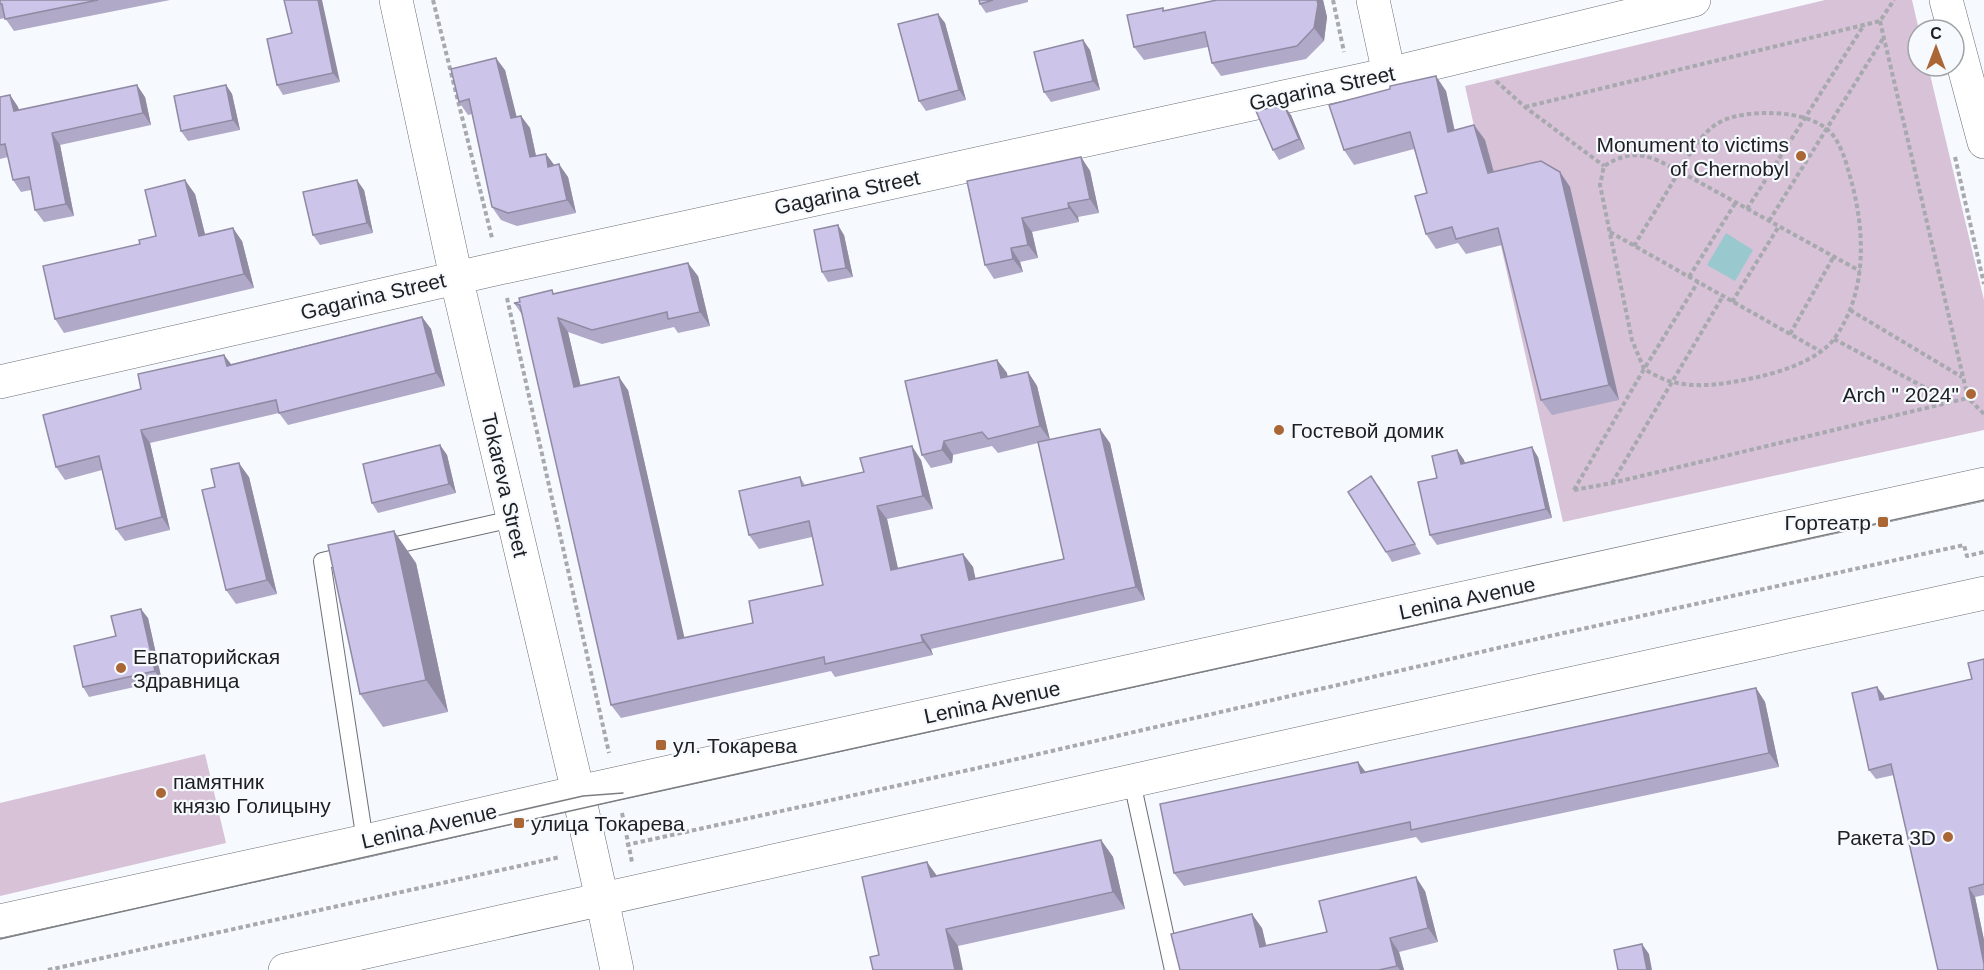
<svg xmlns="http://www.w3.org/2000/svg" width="1984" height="970" font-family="Helvetica,sans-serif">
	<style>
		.green { fill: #d7c2d7 }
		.water { fill: #99c9cf }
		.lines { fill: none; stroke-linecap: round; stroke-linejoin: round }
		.service-casing { stroke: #6b6e74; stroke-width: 18 }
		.minor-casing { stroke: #6b6e74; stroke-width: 34 }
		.tertiary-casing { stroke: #6b6e74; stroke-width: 34 }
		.path { stroke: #a7a9ae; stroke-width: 4; stroke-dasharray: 4.5 3; stroke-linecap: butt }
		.service { stroke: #fff; stroke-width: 16 }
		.minor { stroke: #fff; stroke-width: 33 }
		.tertiary { stroke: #fff; stroke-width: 33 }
		.tram { stroke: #7c7e82; stroke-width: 1.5 }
		.wall { fill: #b0a9c8 }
		.shaded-wall { fill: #908aa3 }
		.building { fill: #cdc5e9; stroke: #908aa3; stroke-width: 1.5 }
		.poi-dot { fill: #aa6735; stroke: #f6f9fe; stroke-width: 2 }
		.labels { text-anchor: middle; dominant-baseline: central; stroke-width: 4.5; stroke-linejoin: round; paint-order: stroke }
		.street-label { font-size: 21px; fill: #1e1f22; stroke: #f6f9fe }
		.poi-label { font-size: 21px; fill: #1e1f22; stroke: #f6f9fe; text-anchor: start }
	</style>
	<rect width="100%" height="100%" fill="#f6f9fe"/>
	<!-- green -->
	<path class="green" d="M1825 0H1912L1919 30 1918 66H1928L1984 300V430L1563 522 1465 86Z
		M205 754 226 843 0 896V803Z"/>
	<!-- water -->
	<path class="water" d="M1726 233 1753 250 1735 281 1707 265Z"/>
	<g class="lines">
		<!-- service casing -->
		<g class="service-casing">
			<path id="service" d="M383 548 512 519
				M352 554 322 561 365 841
				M1132 782 1173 970"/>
		</g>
		<!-- minor casing -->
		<g class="minor-casing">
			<path id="minor" d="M396 0 456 277 578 792
				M1373 0 1389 74
				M1946 0 1984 142
				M0 382 500 268 1389 74 1694 0
				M602 899 617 970"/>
		</g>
		<!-- tertiary casing -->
		<g class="tertiary-casing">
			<path id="tertiary" d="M578 792 602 899
				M0 921 365 841 578 792 1984 484
				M285 970 1369 728 1984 593"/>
		</g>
		<!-- path -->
		<path class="path" d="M433 0 492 238
			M1333 0 1344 52
			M1880 21 1968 398 1984 414
			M1496 81 1525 107 1604 166
			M1525 107 1880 21 1894 0
			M1955 157 1984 284
			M1747 209 1864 25
			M1769 221 1884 37
			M1610 232 1820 351
			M1634 246C1647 224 1661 202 1674 180 1685 162 1695 142 1711 128 1725 116 1748 113 1766 113 1787 113 1810 116 1827 129 1839 139 1845 158 1849 173 1865 226 1869 291 1834 339 1818 360 1783 371 1758 377 1730 383 1701 389 1673 382 1663 380 1653 374 1644 369L1632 340 1600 185 1604 166C1634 147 1650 156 1679 171L1860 271
			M1689 277 1736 202
			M507 298 609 753
			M1732 302 1779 226
			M1850 310 1962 377
			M1790 334 1834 256
			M1834 339 1952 402
			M1612 483 1723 296
			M1574 490 1612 483 1968 398
			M1574 490 1644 369 1698 282
			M622 813 632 862
			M626 845 978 768 1550 636 1964 545 1967 556 1984 552
			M48 970 560 857"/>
		<!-- service -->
		<use href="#service" class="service"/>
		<!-- minor -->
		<use href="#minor" class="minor"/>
		<!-- tertiary -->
		<use href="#tertiary" class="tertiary"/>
		<!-- tram -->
		<path class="tram" d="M369 849 408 836 583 796 623 793
			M0 939 619 800 1984 500"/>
	</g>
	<!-- wall -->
	<path class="wall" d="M0 0H170L14 31 5 18 0 19Z
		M284 0 340 82 283 95 277 85 292 33Z
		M979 0H1028V2L986 13 980 4Z
		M1217 0H1323L1327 17 1324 41 1306 59 1221 76 1212 63 1208 47 1144 60 1134 47 1163 8 1165 11Z
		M938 14 945 23 966 100 926 111 919 101Z
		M1083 40 1090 50 1100 90 1051 102 1044 92Z
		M505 70 516 117 521 116 530 128 536 156 546 154 554 165 568 177 576 213 517 226 501 220 492 207 472 114 468 115 459 102Z
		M226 85 232 94 240 130 188 141 181 131Z
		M1446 91 1455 131 1474 125 1485 140 1494 172H1560L1570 187 1619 400 1552 415 1541 400 1502 245 1466 254 1458 243 1436 249 1426 234 1427 193 1414 149 1354 165 1344 150Z
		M10 95 18 107 19 110 145 97 151 125 60 145 74 216 44 222 35 210 31 190 21 192 13 180 8 157 0 159V97Z
		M1291 115 1305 149 1279 160 1273 150Z
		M1081 157 1090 171 1099 213 1078 217 1079 222 1032 232 1038 258 1020 262 1023 272 994 279 985 265 967 181Z
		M364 190 373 233 320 245 313 235Z
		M195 194 205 235 242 241 254 288 64 333 55 319 140 244 156 236Z
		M844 235 853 277 828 282 822 272Z
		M698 276 710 326 678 333 674 327 602 344 568 332 580 385 628 390 684 638 753 623 823 585 812 537 759 549 749 535 800 477 805 485 921 460 933 509 887 519 898 568 963 554 973 567 975 579 1064 559 1038 443 998 453 992 446 953 455 952 463 931 468 922 455 997 360 1007 373V377L1028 372 1037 386 1050 440 1110 443 1145 600 931 649 933 655 835 677 831 671 621 718 611 705 523 316 514 303 555 294Z
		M422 317 431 329 445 386 288 425 279 413 150 443 170 530 125 541 116 529 102 470 65 480 56 467 141 389 224 355 231 364Z
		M440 445 447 455 456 493 378 513 372 503Z
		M1457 450 1464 460 1465 463 1538 457 1552 518 1437 545 1430 535 1437 478Z
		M249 477 277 594 236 604 226 590 215 487Z
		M1378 485 1421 554 1392 562 1386 552Z
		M416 563 448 712 383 727 360 694Z
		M148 618 162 681 89 697 83 687 116 636Z
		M1984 659V895L1975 897 1984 940V970L1894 775 1876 779 1869 770 1884 696V699L1972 679Z
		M1756 688 1765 702 1779 767 1421 843 1416 837 1184 886 1174 873 1365 772Z
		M1101 840 1113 857 1125 909 958 946 879 955 937 876Z
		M1425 891 1438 942 1399 952 1404 970H1180L1262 928 1266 946 1327 932Z"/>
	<!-- shaded-wall -->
	<path class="shaded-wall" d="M318 0H322L340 82 333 73Z
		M1317 0H1323L1327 17 1324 41 1314 28Z
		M938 14 945 23 966 100 959 90Z
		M1083 40 1090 50 1100 90 1093 81Z
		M496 58 505 70 520 130 511 118Z
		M1436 76 1446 91 1458 148 1448 132Z
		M137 85 145 97 151 125 143 113Z
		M226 85 232 94 240 130 233 120Z
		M10 95 18 107 22 123 14 111Z
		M1284 105 1291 115 1305 149 1299 139Z
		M521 116 530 128 539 170 530 157Z
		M1474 125 1485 140 1498 188 1488 173Z
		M52 133 60 145 74 216 66 204Z
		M546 154 555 166 548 167Z
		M1081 157 1090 171 1099 213 1090 199Z
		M559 164 568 177 576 213 567 200Z
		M1560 172 1570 187 1619 400 1609 385Z
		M185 180 195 194 209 250 199 236Z
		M357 180 364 190 373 233 367 223Z
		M1068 203 1078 217 1079 222 1069 208Z
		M1022 218 1032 232 1038 258 1028 245Z
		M838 225 844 235 853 277 846 268Z
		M233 228 242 241 254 288 244 274Z
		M1011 248 1020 262 1023 272 1013 259Z
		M688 263 698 276 710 326 700 312Z
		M422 317 431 329 445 386 436 373Z
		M558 318 568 332 584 400 574 387Z
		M224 355 233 367 227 366Z
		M997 360 1007 373 1011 392 1001 378Z
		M1028 372 1037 386 1050 440 1040 426Z
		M619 377 628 390 688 653 678 639Z
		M1100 429 1110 443 1145 600 1136 587Z
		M141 430 150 443 170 530 162 517Z
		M944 441 953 455 952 463 942 450Z
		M440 445 447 455 456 493 449 484Z
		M912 446 921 460 933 509 923 496Z
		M1532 447 1538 457 1552 518 1546 509Z
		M1457 450 1464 460 1467 474 1461 464Z
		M239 463 249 477 277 594 267 580Z
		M877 506 887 519 901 583 891 570Z
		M394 531 416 563 448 712 426 680Z
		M963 554 973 567 979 594 969 580Z
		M141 609 148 618 162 681 155 671Z
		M921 635 931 649 933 655 923 642Z
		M1877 687 1884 696 1887 710 1880 700Z
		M1756 688 1765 702 1779 767 1769 753Z
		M1358 762 1368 775 1361 773Z
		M1101 840 1113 857 1125 909 1113 892Z
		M927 862 940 880 931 877Z
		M1416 877 1425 891 1438 942 1428 928Z
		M1969 888 1975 897 1984 940V964Z
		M1252 914 1262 928 1270 961 1260 947Z
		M946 929 958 946 963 970H955Z
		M1390 938 1399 952 1404 970H1400L1397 966Z
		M1642 944 1649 954 1652 970H1647Z"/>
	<!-- building -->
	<path class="building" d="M0 0H98L5 19 2 4H0Z
		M284 0H318L333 73 277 85 267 39 292 33Z
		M979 0H993L980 4Z
		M1217 0H1317L1318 4 1314 28 1297 46 1212 63 1205 32 1134 47 1127 15 1163 8V11Z
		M938 14 959 90 919 101 898 24Z
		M1083 40 1093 81 1044 92 1034 52Z
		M496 58 511 118 521 116 530 157 546 154 548 167 559 164 567 200 508 213 492 207 469 99 459 102 451 69Z
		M1436 76 1448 132 1474 125 1488 173 1541 161 1560 172 1609 385 1541 400 1498 228 1456 239 1452 227 1426 234 1415 196 1427 193 1410 132 1344 150 1329 105 1390 89V86Z
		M137 85 143 113 52 133 66 204 35 210 29 177 13 180 5 144 0 145V97L10 95 14 111Z
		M226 85 233 120 181 131 174 96Z
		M1284 105 1299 139 1273 150 1256 111Z
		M1081 157 1090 199 1068 203 1069 208 1022 218 1028 245 1011 248 1013 259 985 265 967 181Z
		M185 180 199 236 233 228 244 274 55 319 43 266 140 244 139 240 156 236 145 190Z
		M357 180 367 223 313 235 303 192Z
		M838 225 846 268 822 272 814 230Z
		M688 263 700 312 668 319 667 312 592 330 558 318 574 387 619 377 678 639 753 623 749 601 823 585 809 521 749 535 739 491 800 477 802 486 864 472 860 458 912 446 923 496 877 506 891 570 963 554 969 580 1064 559 1038 442 1100 429 1136 587 921 635 923 642 825 664 824 657 611 705 520 305 514 303 520 302 519 298 552 290 553 294Z
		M422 317 436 373 279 413 276 400 141 430 162 517 116 529 99 456 56 467 43 415 141 389 138 374 224 355 227 366Z
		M997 360 1001 378 1028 372 1040 426 988 439 982 432 944 441 942 450 922 455 905 381Z
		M440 445 449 484 372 503 363 464Z
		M1532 447 1546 509 1430 535 1418 482 1437 478 1432 456 1457 450 1461 464Z
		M239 463 267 580 226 590 202 490 215 487 211 469Z
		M1371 476 1415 544 1386 552 1348 492Z
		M394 531 426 680 360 694 328 545Z
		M141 609 155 671 83 687 74 646 116 636 111 616Z
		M1984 659V884L1969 888 1984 964V970H1938L1891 764 1869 770 1852 693 1877 687 1880 700 1972 679 1968 663Z
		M1756 688 1769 753 1411 830 1410 822 1174 873 1160 804 1358 762 1361 773Z
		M1101 840 1113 892 946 929 955 970H873L870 957 879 955 862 877 927 862 931 877Z
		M1416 877 1428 928 1390 938 1397 966 1379 970H1180L1171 934 1252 914 1260 947 1327 932 1319 901Z
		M1642 944 1647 970H1618L1614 950Z"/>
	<!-- markers -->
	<g class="poi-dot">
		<circle cx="1801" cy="156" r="6"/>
		<circle cx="1971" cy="394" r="6"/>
		<circle cx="1279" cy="430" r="6"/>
		<rect x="1877" y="516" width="12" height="12" rx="3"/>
		<circle cx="121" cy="668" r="6"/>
		<rect x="655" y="739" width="12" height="12" rx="3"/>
		<circle cx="161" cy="793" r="6"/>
		<rect x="513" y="817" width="12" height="12" rx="3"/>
		<circle cx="1948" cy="837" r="6"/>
	</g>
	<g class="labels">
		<!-- street labels -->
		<g class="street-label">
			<text transform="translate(1322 88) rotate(-12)">Gagarina Street</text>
			<text transform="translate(847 192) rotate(-12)">Gagarina Street</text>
			<text transform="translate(373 296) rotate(-13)">Gagarina Street</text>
			<text transform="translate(505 485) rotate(77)">Tokareva Street</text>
			<text transform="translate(1467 598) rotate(-12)">Lenina Avenue</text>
			<text transform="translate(992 702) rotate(-12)">Lenina Avenue</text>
			<text transform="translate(429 826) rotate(-13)">Lenina Avenue</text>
		</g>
		<!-- poi labels -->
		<g class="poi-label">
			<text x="1789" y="144" text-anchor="end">Monument to victims<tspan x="1789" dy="24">of Chernobyl</tspan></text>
			<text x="1959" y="394" text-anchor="end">Arch " 2024"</text>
			<text x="1291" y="430">Гостевой домик</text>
			<text x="1871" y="522" text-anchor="end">Гортеатр</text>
			<text x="133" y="656">Евпаторийская<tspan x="133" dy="24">Здравница</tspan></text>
			<text x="673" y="745">ул. Токарева</text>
			<text x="173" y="781">памятник<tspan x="173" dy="24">князю Голицыну</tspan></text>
			<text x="531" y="823">улица Токарева</text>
			<text x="1936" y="837" text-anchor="end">Ракета 3D</text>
		</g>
	</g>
	<!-- north arrow -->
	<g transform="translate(1936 48)"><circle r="28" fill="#f6f9fe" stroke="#a0a2a6" stroke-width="1.5"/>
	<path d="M0-4.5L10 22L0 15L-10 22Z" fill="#aa6735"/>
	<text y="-9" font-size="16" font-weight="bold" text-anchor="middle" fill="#1e1f22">С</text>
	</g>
</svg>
